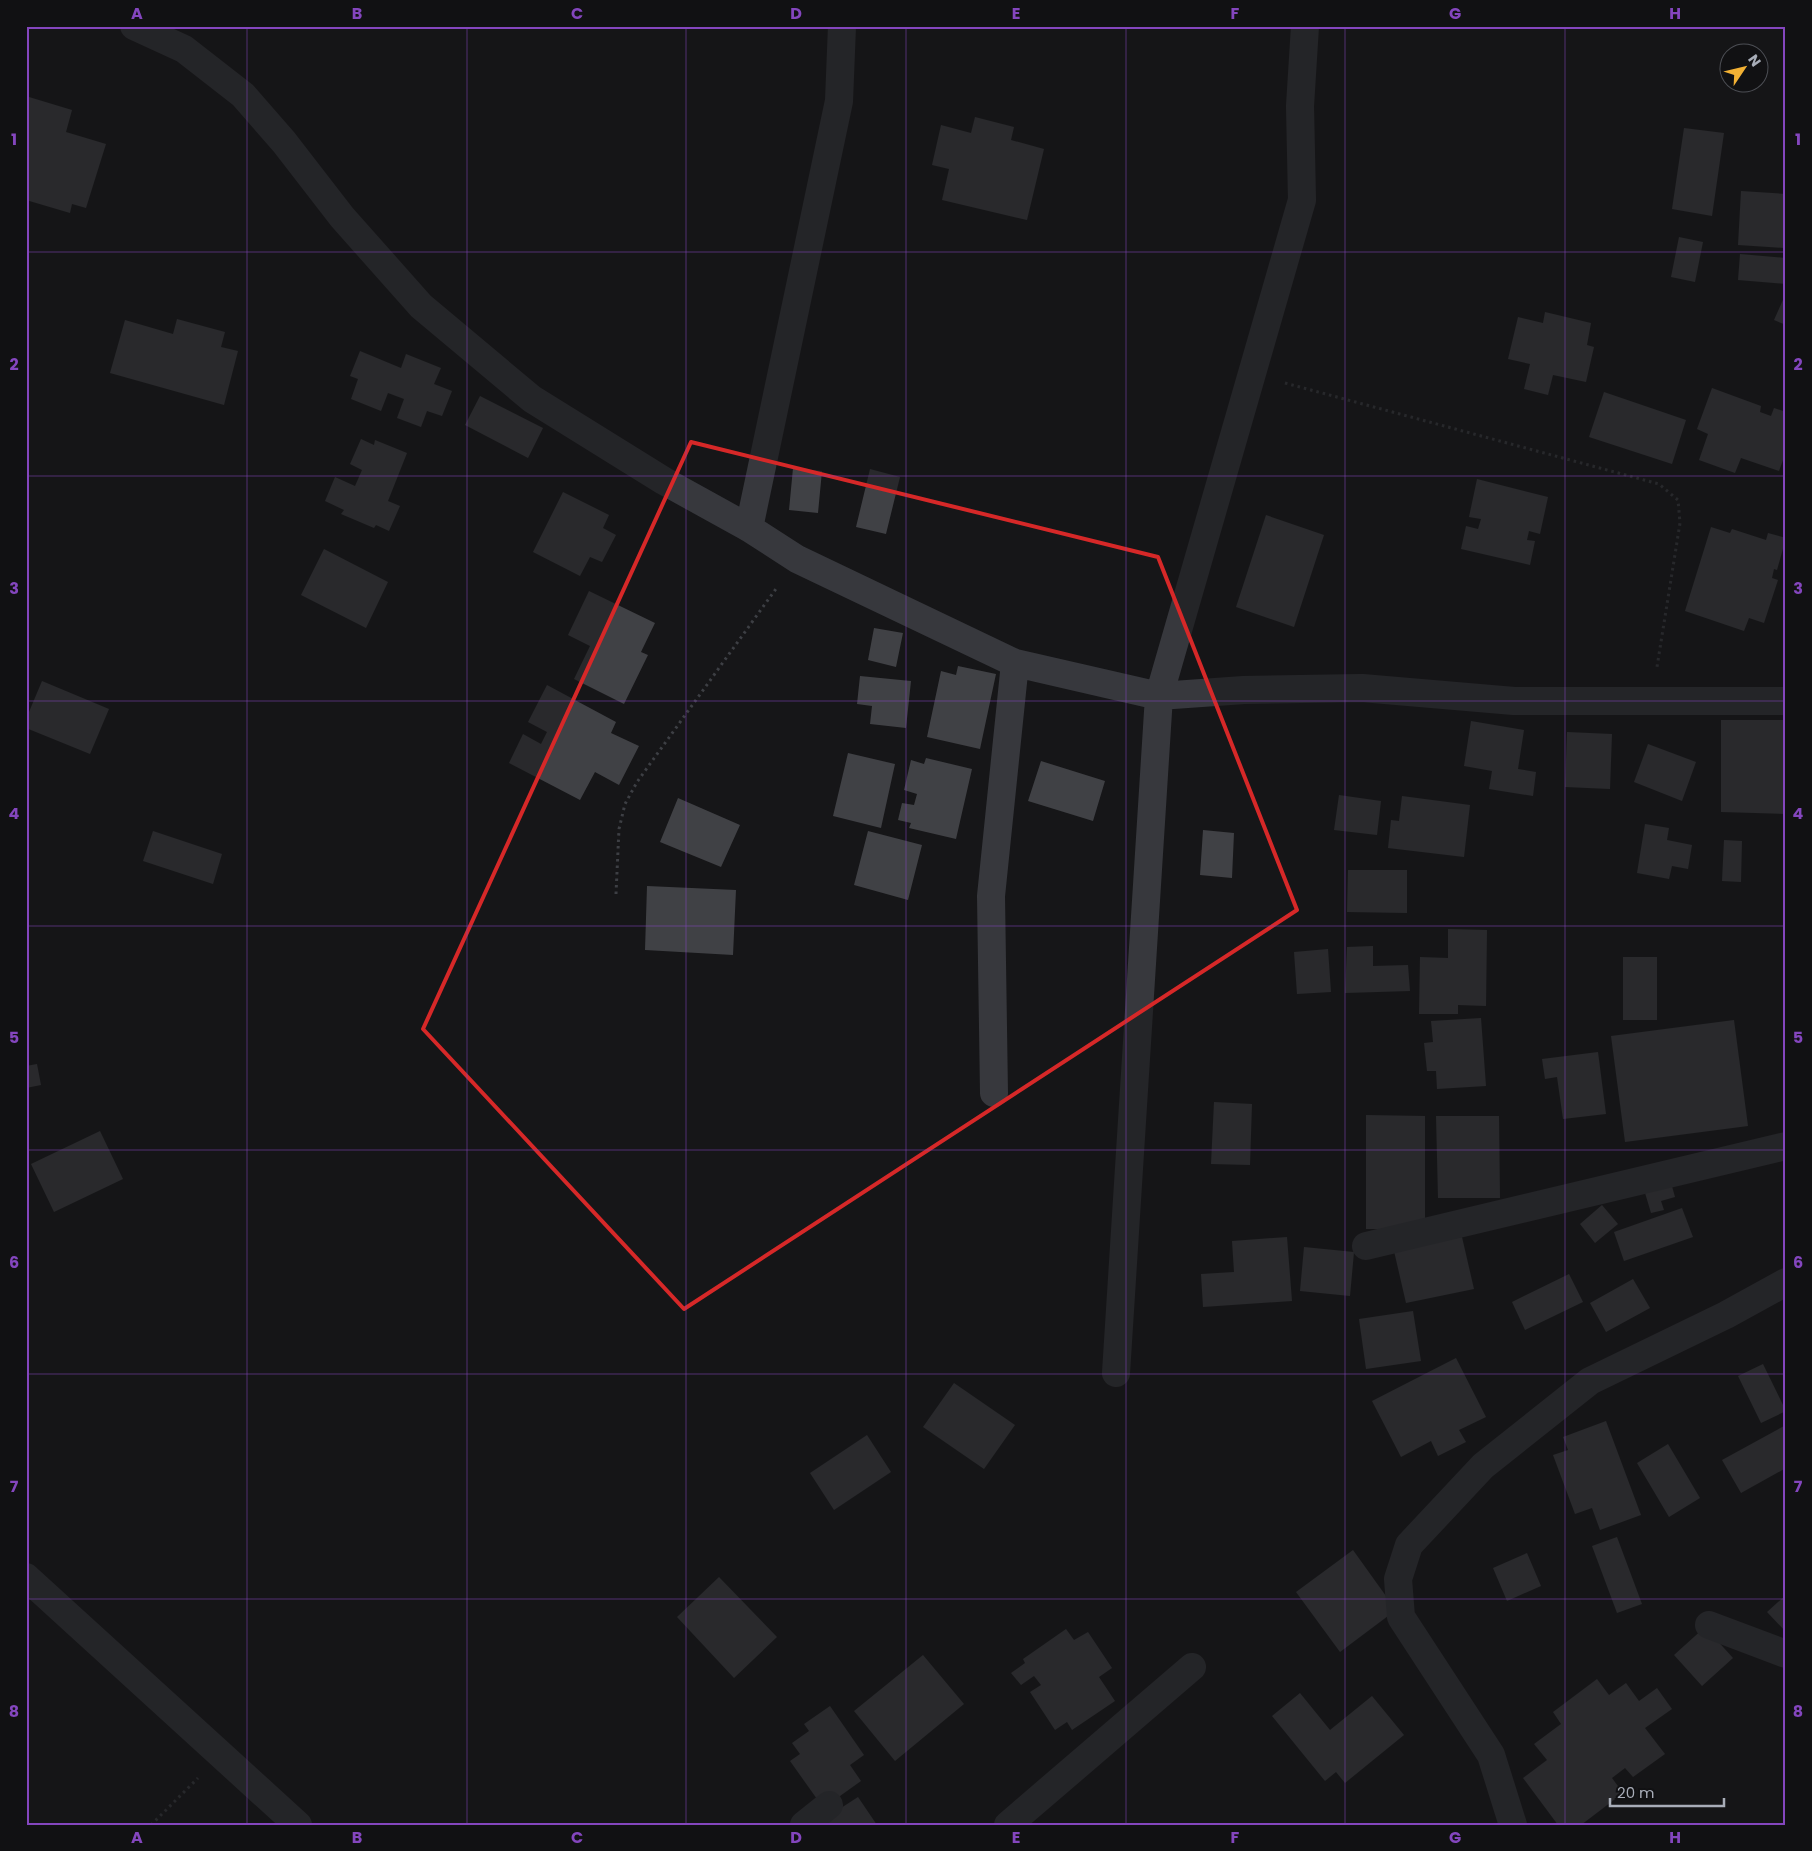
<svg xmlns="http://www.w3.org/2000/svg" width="1812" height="1851" font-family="Poppins,sans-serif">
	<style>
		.building { fill: #404145 }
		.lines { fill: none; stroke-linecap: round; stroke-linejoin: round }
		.path { stroke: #3d3f44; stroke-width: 3; stroke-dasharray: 2.5 4; stroke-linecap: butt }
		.minor { stroke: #37383d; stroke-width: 28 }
		.marked { fill: none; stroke: #d62828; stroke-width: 4; stroke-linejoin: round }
		.grid { fill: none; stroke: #8446be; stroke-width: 1; stroke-opacity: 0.55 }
		.neatline { fill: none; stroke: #8446be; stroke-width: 2 }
		.grid-label { font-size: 16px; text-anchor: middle; font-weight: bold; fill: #8446be }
	</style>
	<rect width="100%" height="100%" fill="#161618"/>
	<!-- building -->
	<path class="building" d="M29 97 72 110 66 132 106 144 86 208 72 204 70 213 26 200V108Z
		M975 117 1014 127 1011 140 1044 149 1027 220 942 200 949 169 932 165 941 125 971 133Z
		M1684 128 1724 133 1712 216 1672 209Z
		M1741 191 1786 194 1784 248 1738 245Z
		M1679 237 1703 242 1695 282 1671 277Z
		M1740 254 1786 258V284L1738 280Z
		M1786 293V325L1774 320Z
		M1545 312 1591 323 1587 345 1594 347 1586 382 1553 375 1548 395 1524 389 1530 364 1508 359 1518 317 1543 323Z
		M177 319 225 332 221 347 238 351 224 405 110 373 125 320 173 334Z
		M360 351 401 368 406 354 441 368 434 384 452 391 442 416 427 411 421 427 397 418 404 399 388 393 381 411 351 399 358 379 350 376Z
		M1712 388 1761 406 1760 412 1771 416 1774 408 1786 412V452L1779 471 1741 458 1735 473 1699 460 1708 434 1697 429Z
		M1604 392 1686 420 1672 464 1589 437Z
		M480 396 543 428 528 458 465 425Z
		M361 439 374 445 375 440 407 453 388 501 400 506 389 531 376 525 374 528 341 514 344 510 325 501 335 477 355 486 362 470 350 464Z
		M793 468 822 471 818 513 789 510Z
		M870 469 900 477 886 534 856 527Z
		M1477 479 1548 497 1540 534 1529 531 1527 540 1535 541 1530 565 1461 549 1466 526 1478 529 1481 519 1469 517Z
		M563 492 609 515 603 528 616 535 602 562 590 557 580 576 533 552Z
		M1266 515 1324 535 1294 627 1236 607Z
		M1711 527 1730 533 1732 529 1766 540 1768 533 1786 538 1777 570 1774 569 1772 578 1778 580 1764 623 1749 618 1744 631 1685 611Z
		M324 549 388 582 366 628 301 595Z
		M589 591 655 623 641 652 648 655 624 704 574 679 590 646 568 635Z
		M874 628 903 633 896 667 868 660Z
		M958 666 996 674 980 749 927 737 941 671 956 675Z
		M860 676 911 681 906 728 870 724 872 706 857 704Z
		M42 681 109 709 90 754 26 728V719Z
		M547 685 616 722 611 733 639 746 619 785 595 772 580 800 509 763 523 734 541 744 547 732 528 722Z
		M1721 720H1785V814L1721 812Z
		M1471 721 1524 730 1518 769 1536 772 1533 796 1489 789 1492 771 1464 766Z
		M1567 732 1612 734 1610 789 1565 787Z
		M1648 744 1696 762 1682 801 1634 782Z
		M848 753 895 764 881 828 833 816Z
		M926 758 972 769 956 839 909 828 911 823 898 820 902 803 914 805 917 794 904 790 911 760 924 764Z
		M1041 761 1105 781 1093 821 1028 801Z
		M1339 795 1381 801 1377 835 1334 830Z
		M1402 796 1470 805 1464 857 1388 848 1391 820 1399 821Z
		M678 798 740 825 721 867 660 842Z
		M1645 824 1669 828 1667 840 1692 845 1688 869 1672 866 1669 879 1637 873Z
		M1203 830 1234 833 1232 878 1200 875Z
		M153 831 222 854 213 884 143 861Z
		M868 831 922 845 908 900 854 885Z
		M1724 840 1742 841 1741 882 1722 881Z
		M1348 870H1407V913L1347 912Z
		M647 886 736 890 733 955 645 950Z
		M1448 929 1487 930 1486 1006 1458 1005V1014H1419L1420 957 1448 958Z
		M1373 946V966L1408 965 1410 991 1345 993 1347 947Z
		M1328 949 1331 992 1297 994 1294 952Z
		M1623 957H1657V1020H1623Z
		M1481 1018 1486 1086 1437 1089 1436 1071H1427L1424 1043 1433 1042 1431 1021Z
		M1734 1020 1748 1126 1625 1142 1611 1036Z
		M1598 1052 1606 1114 1563 1119 1557 1077 1545 1079 1542 1059Z
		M37 1064 41 1085 26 1088V1066Z
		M1214 1102 1252 1104 1250 1165 1211 1164Z
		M1366 1115 1425 1116V1229H1366Z
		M1436 1116H1499L1500 1198H1438Z
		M100 1131 123 1179 54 1212 31 1164Z
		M1670 1179 1675 1197 1661 1201 1664 1210 1651 1213 1643 1186Z
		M1602 1205 1618 1224 1595 1243 1580 1224Z
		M1682 1208 1693 1237 1624 1261 1614 1232Z
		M1287 1237 1292 1301 1203 1307 1201 1274 1234 1272 1232 1241Z
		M1462 1237 1474 1289 1406 1303 1394 1251Z
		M1304 1247 1354 1252 1350 1296 1300 1291Z
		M1569 1274 1583 1302 1525 1330 1512 1302Z
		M1633 1279 1650 1308 1606 1332 1590 1303Z
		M1413 1311 1421 1361 1366 1369 1359 1319Z
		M1456 1358 1486 1417 1459 1430 1466 1442 1438 1456 1431 1441 1401 1457 1372 1401Z
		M1763 1364 1786 1411 1761 1423 1738 1376Z
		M954 1383 1015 1425 984 1469 923 1427Z
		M1606 1421 1641 1515 1600 1530 1592 1508 1575 1514 1553 1455 1568 1450 1563 1437Z
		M1784 1426 1786 1468 1741 1493 1722 1460Z
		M867 1435 891 1472 834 1510 810 1473Z
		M1668 1444 1700 1498 1669 1517 1637 1463Z
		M1617 1537 1642 1604 1617 1613 1592 1546Z
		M1353 1550 1396 1610 1340 1652 1296 1592Z
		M1527 1553 1541 1586 1507 1601 1493 1568Z
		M719 1577 777 1637 734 1678 677 1617Z
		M1786 1595V1632L1767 1612Z
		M1705 1627 1733 1658 1702 1686 1674 1655Z
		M1066 1629 1074 1640 1088 1632 1112 1668 1099 1677 1115 1701 1072 1730 1067 1722 1055 1730 1030 1692 1041 1685 1034 1676 1021 1685 1011 1673 1025 1663 1023 1659Z
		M923 1655 964 1704 895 1761 854 1711Z
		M1597 1679 1609 1695 1626 1683 1639 1701 1657 1688 1672 1709 1645 1728 1665 1754 1633 1777 1625 1768 1612 1778 1623 1793 1581 1825H1558L1523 1778 1547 1760 1534 1744 1561 1724 1553 1712Z
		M1300 1693 1330 1730 1372 1696 1404 1735 1345 1783 1336 1772 1325 1781 1272 1716Z
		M830 1706 864 1755 850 1765 861 1781 833 1801 817 1799 790 1761 800 1754 792 1743 809 1731 804 1724Z
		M858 1797 877 1825H828L824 1819Z"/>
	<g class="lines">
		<!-- path -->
		<path class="path" d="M1285 383 1659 484 1678 500 1680 523 1657 667
			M616 894 619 829 625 804 637 782 778 586
			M151 1825 198 1778"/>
		<!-- minor -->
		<path class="minor" d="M134 26 184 49 243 95 284 142 342 217 421 306 532 399 664 481 749 528 797 559 1015 663 1159 696 1244 690 1362 688 1514 701H1786
			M749 528 839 101 842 26
			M994 1093 991 896 1015 663
			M1366 1246 1786 1146
			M1116 1373 1159 696 1302 200 1300 106 1305 26
			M26 1577 298 1825
			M1709 1625 1786 1654
			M804 1825 829 1805
			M1008 1825 1192 1667
			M1513 1825 1491 1755 1401 1617 1398 1579 1409 1545 1483 1466 1590 1381 1726 1315 1786 1282"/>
	</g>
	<!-- marked area -->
	<path d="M0 0H1812V1851H0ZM691 442 1158 557 1297 910 684 1309 423 1029Z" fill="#161618" fill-opacity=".55" fill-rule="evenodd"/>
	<path class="marked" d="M691 442 1158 557 1297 910 684 1309 423 1029Z"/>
	<!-- grid -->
	<path class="grid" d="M247 26V1825M467 26V1825M686 26V1825M906 26V1825M1126 26V1825M1345 26V1825M1565 26V1825M26 252H1786M26 476H1786M26 701H1786M26 926H1786M26 1150H1786M26 1374H1786M26 1599H1786"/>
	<!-- border -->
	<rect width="1812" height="1851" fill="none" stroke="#111113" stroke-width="55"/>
	<!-- north arrow -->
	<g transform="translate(1744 68) rotate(55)"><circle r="24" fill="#111113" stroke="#4d4f55"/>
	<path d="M0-4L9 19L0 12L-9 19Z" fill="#f2b134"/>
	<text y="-8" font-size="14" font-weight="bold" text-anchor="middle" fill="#a8adb8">N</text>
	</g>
	<!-- scale -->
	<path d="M1610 1798v8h114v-8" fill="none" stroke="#a8adb8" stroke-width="2.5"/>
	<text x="1617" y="1798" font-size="15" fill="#a8adb8" stroke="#111113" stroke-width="4" paint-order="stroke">20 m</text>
	<rect x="28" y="28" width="1756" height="1796" class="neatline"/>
	<g class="grid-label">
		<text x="137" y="19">A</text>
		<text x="357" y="19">B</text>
		<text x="577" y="19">C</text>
		<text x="796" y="19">D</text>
		<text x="1016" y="19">E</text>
		<text x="1235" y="19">F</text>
		<text x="1455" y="19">G</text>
		<text x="1675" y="19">H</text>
		<text x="14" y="145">1</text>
		<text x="1798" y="145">1</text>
		<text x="14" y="370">2</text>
		<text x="1798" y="370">2</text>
		<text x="14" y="594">3</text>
		<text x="1798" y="594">3</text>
		<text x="14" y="819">4</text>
		<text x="1798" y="819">4</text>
		<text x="14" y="1043">5</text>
		<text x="1798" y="1043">5</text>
		<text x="14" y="1268">6</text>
		<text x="1798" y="1268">6</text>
		<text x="14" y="1492">7</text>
		<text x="1798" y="1492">7</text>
		<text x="14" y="1717">8</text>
		<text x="1798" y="1717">8</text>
		<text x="137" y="1843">A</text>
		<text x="357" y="1843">B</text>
		<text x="577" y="1843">C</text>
		<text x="796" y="1843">D</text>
		<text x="1016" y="1843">E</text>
		<text x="1235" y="1843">F</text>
		<text x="1455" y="1843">G</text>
		<text x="1675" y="1843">H</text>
	</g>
</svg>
